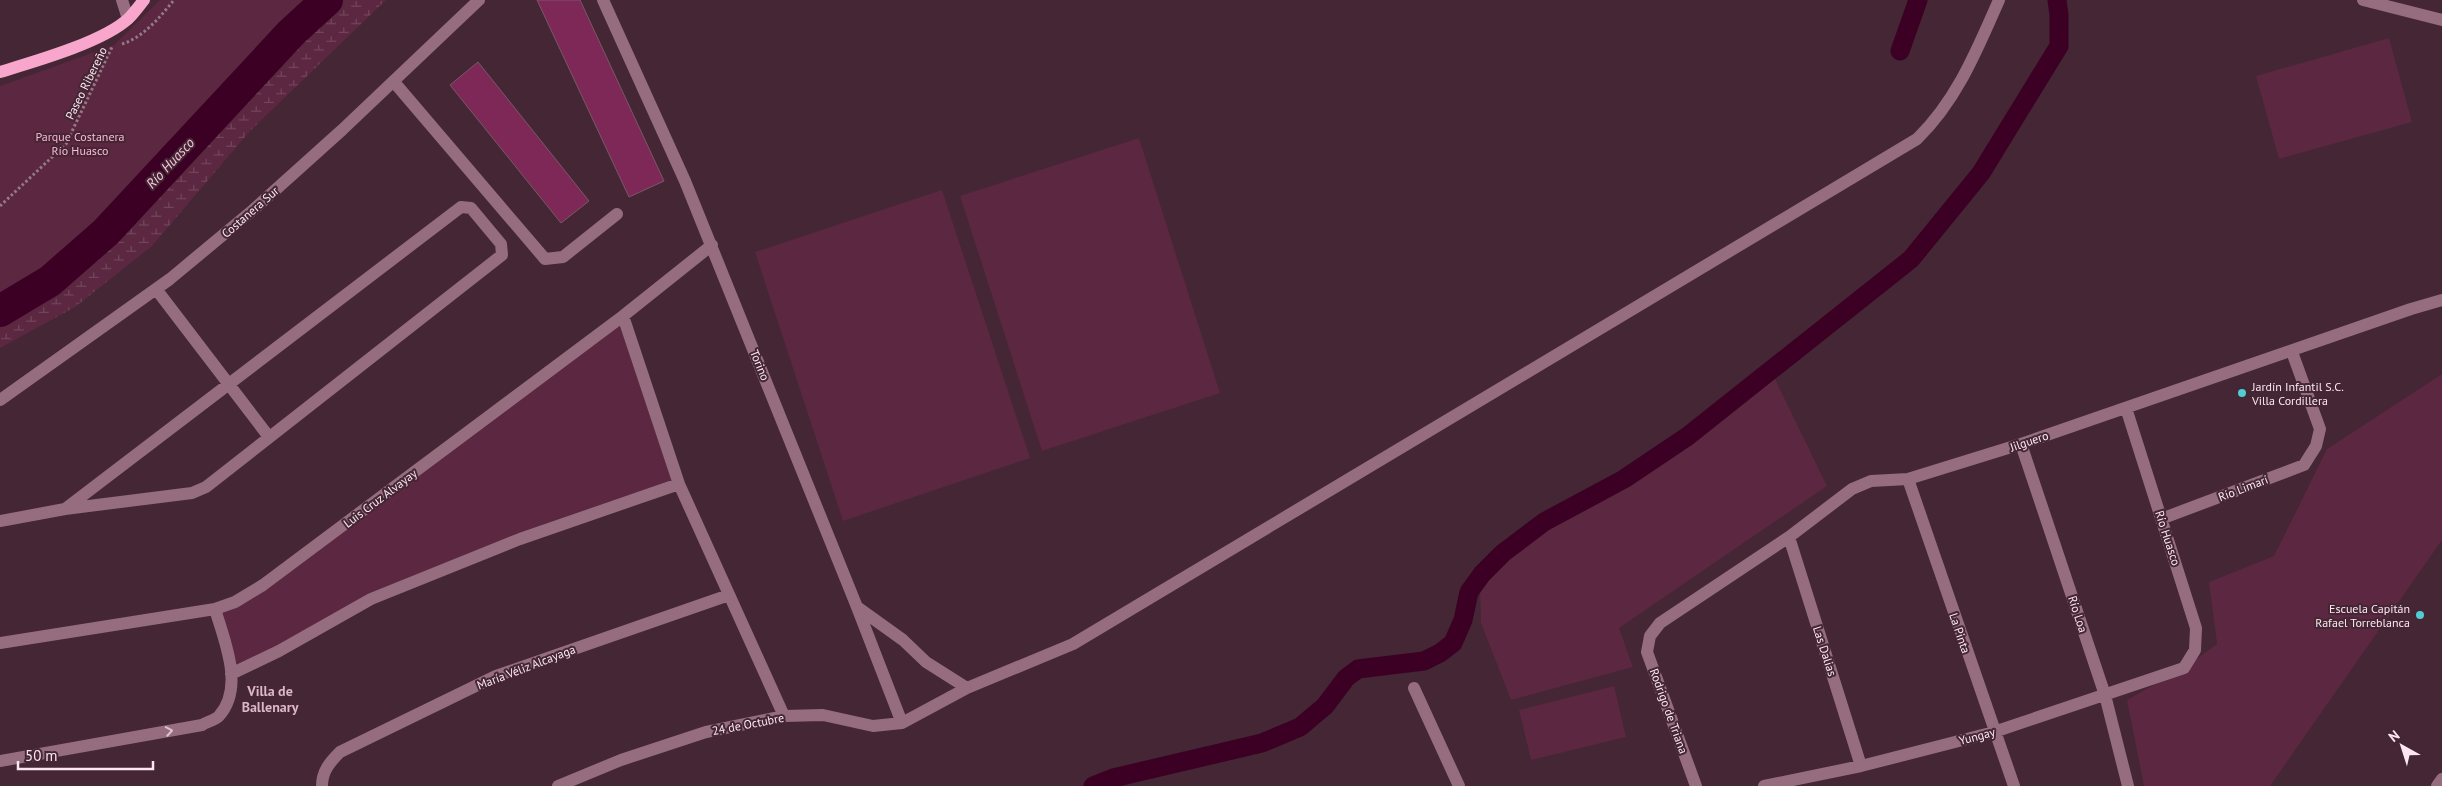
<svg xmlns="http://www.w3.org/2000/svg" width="2442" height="786" font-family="'PT Sans',sans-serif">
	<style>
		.wetland { fill: url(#wetland-marsh) }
		.green { fill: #5b2741 }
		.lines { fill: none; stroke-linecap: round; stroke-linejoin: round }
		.canal { stroke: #3b0023; stroke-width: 19 }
		.river { stroke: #3b0023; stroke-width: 32 }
		.building { fill: #7d2856; stroke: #7a5867 }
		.path { stroke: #947a86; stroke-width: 3; stroke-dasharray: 2.5 2.5; stroke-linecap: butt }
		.minor { stroke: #956d7f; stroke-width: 12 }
		.major { stroke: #f9a6cd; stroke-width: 12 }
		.oneway { stroke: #ddc2ce }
		.poi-dot { fill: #51ccd3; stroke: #442634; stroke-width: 2 }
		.labels { text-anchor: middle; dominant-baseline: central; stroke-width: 4; stroke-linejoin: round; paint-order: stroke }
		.street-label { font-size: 12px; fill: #fce7f0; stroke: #442634 }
		.park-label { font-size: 12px; fill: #ffb6d7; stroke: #442634 }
		.poi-label { font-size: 12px; fill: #fce7f0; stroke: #442634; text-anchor: start }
		.water-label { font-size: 14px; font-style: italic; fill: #f8c6dc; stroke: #442634 }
		.neighbourhood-label { font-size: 14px; font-weight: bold; fill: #ddb6c7; stroke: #442634 }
	</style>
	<defs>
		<pattern id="wetland-marsh" width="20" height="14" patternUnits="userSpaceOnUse" patternTransform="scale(1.25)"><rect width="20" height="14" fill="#5b2741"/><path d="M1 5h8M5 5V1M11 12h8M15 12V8" fill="none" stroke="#73465d"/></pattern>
	</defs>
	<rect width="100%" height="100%" fill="#442634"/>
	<!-- wetland -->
	<path class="wetland" d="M228 0H386L250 131 152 246 75 307 0 348V220Z"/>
	<!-- green -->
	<path class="green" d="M160 0H327L291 33 106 232 50 281 0 311V86L114 45Z
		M2389 38 2412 122 2279 159 2256 76Z
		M1139 138 1220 393 1042 451 960 196Z
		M942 190 1030 458 843 521 755 252Z
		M622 320 676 483 521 536 233 670 218 611Z
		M2442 374V540L2270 786H2144L2127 700 2184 668 2217 644 2209 582 2274 556 2327 449Z
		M1775 379 1827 486 1619 628 1633 667 1511 700 1481 623 1480 591 1526 535Z
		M1614 686 1626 737 1531 760 1519 710Z"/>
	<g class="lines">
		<!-- canal -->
		<path class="canal" d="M1900 51 1918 0
			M1093 786 1113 778 1262 743 1300 727 1325 706 1346 678 1358 669 1424 661 1440 653 1453 643 1463 620 1469 592 1482 574 1503 553 1544 522 1624 479 1688 436 1911 259 1981 173 2059 46V15L2057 0"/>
		<!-- river -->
		<path class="river" d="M0 311 50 281 106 232 291 33 327 0"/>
	</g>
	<!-- building -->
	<path class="building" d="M537 0H580L664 181 629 197Z
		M478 62 589 201 561 223 450 85Z"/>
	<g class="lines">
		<!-- path -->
		<path class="path" d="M122 44C144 37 160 17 174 0
			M0 206 66 144 112 47"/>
		<!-- minor -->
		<path class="minor" d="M122 0 128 19
			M603 0 685 181 857 607 903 640 926 662 967 688
			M2363 0 2442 20
			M394 82 545 259 563 257 617 214
			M156 289 269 437
			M623 316 679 484 784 716
			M0 400 170 279 253 210 342 130 479 0
			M2021 444 2105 695 2128 786
			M1908 479 2014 786
			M2161 519 2304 465 2316 446 2320 429 2292 352
			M0 521 65 509 192 493 206 487 502 255 501 244 471 208 461 207 65 509
			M1789 537 1861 766
			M857 607 902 723
			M0 643 215 609 235 602 263 585 623 316 712 245
			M231 674 279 651 371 599 520 539 679 484
			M1414 688 1459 786
			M0 761 202 725C207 722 215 720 219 716 245 687 224 640 215 609
			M322 786C322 771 330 762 340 752L496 676 729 595
			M558 786 621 760 706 732 784 716 823 715 873 726 902 723 967 688 1073 644 1917 139C1957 100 1977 50 1999 0
			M1696 786 1647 652 1650 636 1660 623 1789 537 1852 489 1871 481 1908 479 2021 444 2411 309 2442 300
			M1764 786 1861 766 1994 732 2184 668 2195 650 2196 628 2126 408
			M2437 786 2442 779"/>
		<!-- major -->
		<path class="major" d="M0 72C33 62 104 42 129 18 134 13 139 6 144 0"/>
	</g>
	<!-- one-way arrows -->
	<defs><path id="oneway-chevron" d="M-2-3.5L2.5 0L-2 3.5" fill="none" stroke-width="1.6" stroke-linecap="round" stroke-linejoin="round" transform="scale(1.25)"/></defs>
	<use class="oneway" href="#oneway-chevron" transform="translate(169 731) rotate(-10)"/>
	<!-- markers -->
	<g class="poi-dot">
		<circle cx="2242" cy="393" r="5"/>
		<circle cx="2420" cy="615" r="5"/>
	</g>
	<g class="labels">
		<!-- street labels -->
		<g class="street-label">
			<text transform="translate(86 83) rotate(-64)">Paseo Ribereño</text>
			<text transform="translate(250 212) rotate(-41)">Costanera Sur</text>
			<text transform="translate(760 365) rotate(68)">Torino</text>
			<text transform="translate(2029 441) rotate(-19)">Jilguero</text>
			<text transform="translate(2243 488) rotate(-21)">Río Limarí</text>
			<text transform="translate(380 498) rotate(-37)">Luis Cruz Alvayay</text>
			<text transform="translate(2168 538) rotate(72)">Río Huasco</text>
			<text transform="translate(2078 614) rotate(72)">Río Loa</text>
			<text transform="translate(1960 633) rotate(71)">La Pinta</text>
			<text transform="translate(1825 651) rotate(72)">Las Dalias</text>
			<text transform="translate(526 667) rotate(-21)">María Véliz Alcayaga</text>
			<text transform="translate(1669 711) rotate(70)">Rodrigo de Triana</text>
			<text transform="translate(748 724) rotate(-11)">24 de Octubre</text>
			<text transform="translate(1977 736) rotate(-15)">Yungay</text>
		</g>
		<!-- park labels -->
		<g class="park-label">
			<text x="80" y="136">Parque Costanera<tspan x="80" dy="14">Río Huasco</tspan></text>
		</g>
		<!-- poi labels -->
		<g class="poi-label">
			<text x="2252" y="386">Jardín Infantil S.C.<tspan x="2252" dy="14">Villa Cordillera</tspan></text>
			<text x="2410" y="608" text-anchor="end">Escuela Capitán<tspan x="2410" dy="14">Rafael Torreblanca</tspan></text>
		</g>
		<!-- water labels -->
		<g class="water-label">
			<text transform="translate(170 163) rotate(-47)">Río Huasco</text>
		</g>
		<!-- neighbourhood labels -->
		<g class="neighbourhood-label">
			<text x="270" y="691">Villa de<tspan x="270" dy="16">Ballenary</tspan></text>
		</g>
	</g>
	<!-- north arrow -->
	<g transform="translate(2402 746) rotate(321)" stroke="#442634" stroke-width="4" paint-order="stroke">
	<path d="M0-4L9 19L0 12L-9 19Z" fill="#fce7f0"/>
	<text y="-8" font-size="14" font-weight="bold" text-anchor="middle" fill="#fce7f0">N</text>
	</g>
	<!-- scale -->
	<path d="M18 761v8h135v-8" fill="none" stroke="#fce7f0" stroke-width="2.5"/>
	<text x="25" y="761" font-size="15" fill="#fce7f0" stroke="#442634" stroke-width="4" paint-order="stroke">50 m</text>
</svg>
